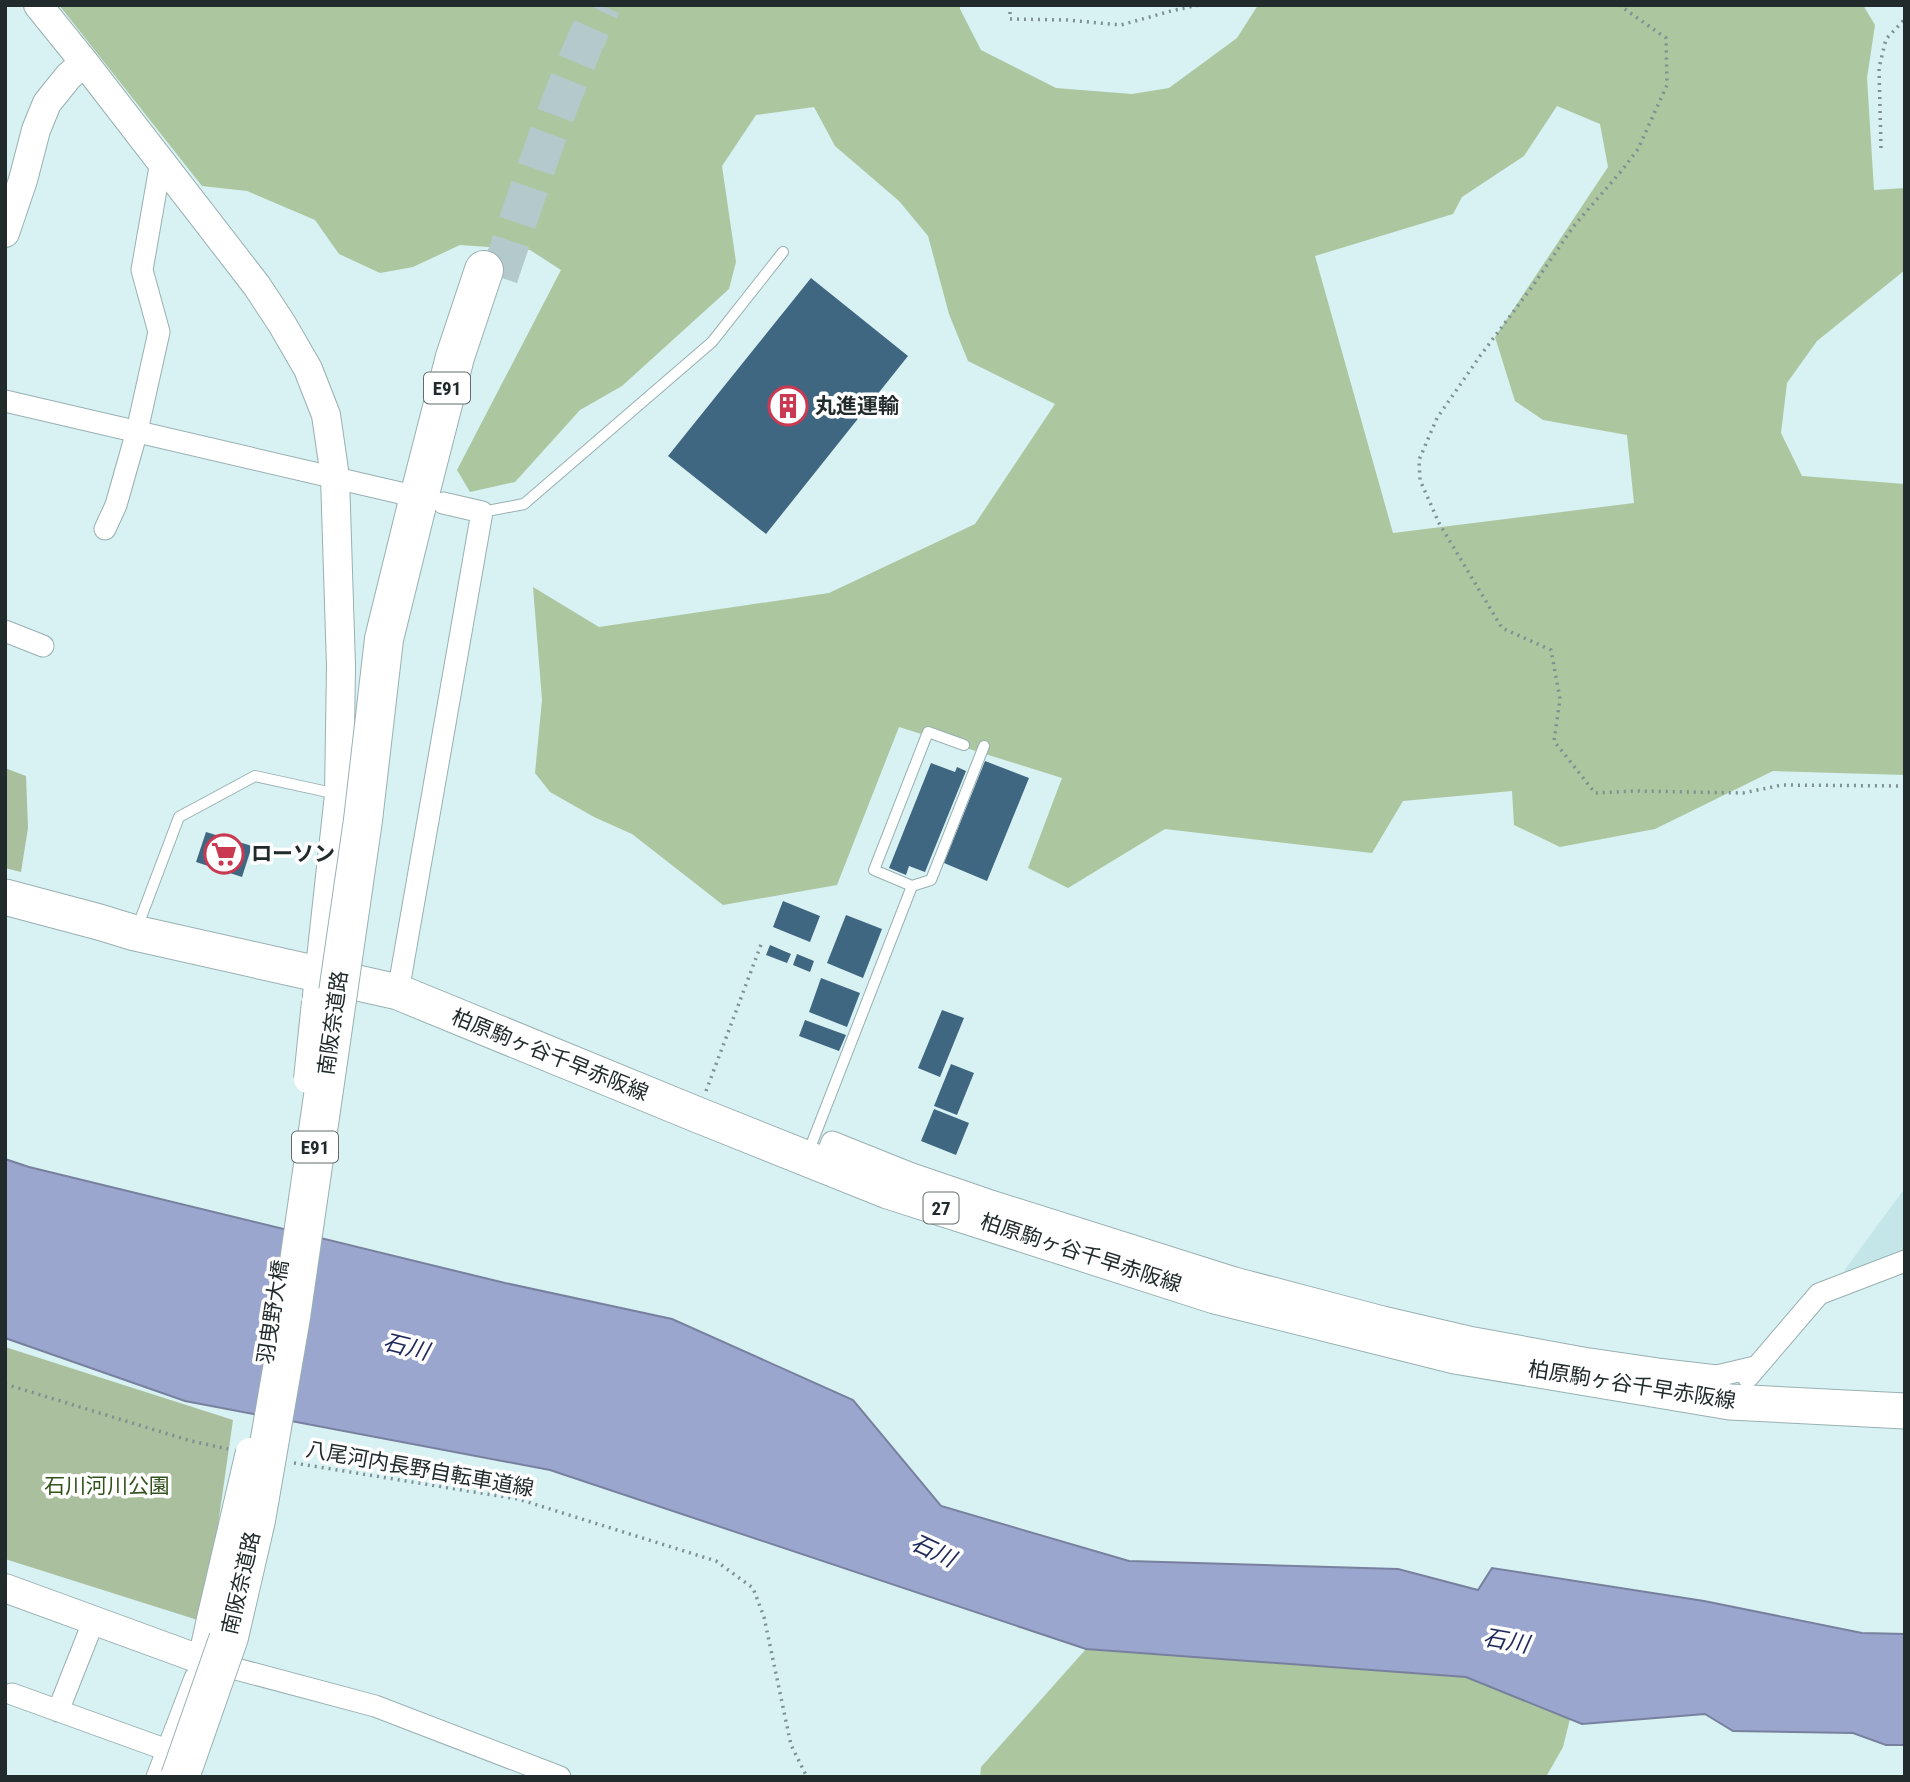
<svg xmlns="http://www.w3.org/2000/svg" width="1910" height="1782" font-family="'Roboto Condensed','Noto Sans JP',sans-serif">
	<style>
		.built { fill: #c4e6e9 }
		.green { fill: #aabf9e }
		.forest { fill: #acc69f; fill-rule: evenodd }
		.water { fill: #9ba6cf; stroke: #77819e; stroke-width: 2 }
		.building { fill: #406781 }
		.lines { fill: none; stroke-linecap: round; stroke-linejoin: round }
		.motorway-tunnel { stroke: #b4c9cb; stroke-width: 38; stroke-dasharray: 38 19; stroke-linecap: butt }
		.service-casing { stroke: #99b0b2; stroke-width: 12 }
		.minor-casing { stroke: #99b0b2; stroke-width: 23 }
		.tertiary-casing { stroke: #99b0b2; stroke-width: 30 }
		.primary-casing { stroke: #99b0b2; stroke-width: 37 }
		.motorway-casing { stroke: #99b0b2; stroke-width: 40 }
		.path { stroke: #7e9091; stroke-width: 3.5; stroke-dasharray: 2 5; stroke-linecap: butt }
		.service { stroke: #fff; stroke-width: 10 }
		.minor { stroke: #fff; stroke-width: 21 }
		.tertiary { stroke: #fff; stroke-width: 28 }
		.primary { stroke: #fff; stroke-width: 35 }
		.motorway { stroke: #fff; stroke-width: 38 }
		.tertiary-bridge-casing { stroke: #99b0b2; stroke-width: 30; stroke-linecap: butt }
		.motorway-bridge-casing { stroke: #99b0b2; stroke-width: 40; stroke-linecap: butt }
		.tertiary-bridge { stroke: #fff; stroke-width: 28 }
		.motorway-bridge { stroke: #fff; stroke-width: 38 }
		.labels { text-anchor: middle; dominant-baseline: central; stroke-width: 7; stroke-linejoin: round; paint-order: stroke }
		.shield { fill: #fff; stroke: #646b6b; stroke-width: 2 }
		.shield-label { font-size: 19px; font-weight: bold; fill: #222b2c }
		.poi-label { font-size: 21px; font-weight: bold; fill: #222b2c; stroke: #fff; text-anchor: start }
		.street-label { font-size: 21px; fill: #222b2c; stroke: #fff }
		.park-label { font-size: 21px; fill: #32521b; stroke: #fff }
		.water-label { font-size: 23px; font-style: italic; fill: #1f285a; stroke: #fff }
	</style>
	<rect width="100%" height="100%" fill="#d8f1f3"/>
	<!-- built -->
	<path class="built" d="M1905 1188V1255L1841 1275Z"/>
	<!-- green -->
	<path class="green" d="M5 768 26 776 28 828 21 872 5 868Z
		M5 1347 233 1420 204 1622 5 1559Z"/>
	<!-- forest -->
	<path class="forest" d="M59 5H960V9L981 50 1056 88 1132 94 1169 88 1237 38 1258 5H1863L1875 25 1867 78 1874 190 1905 188V270L1817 341 1787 383 1781 433 1802 476 1905 484V775L1773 771 1655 829 1560 847 1514 825 1512 791 1403 801 1372 853 1165 829 1068 888 1028 868 1062 778 899 727 837 885 723 905 632 834 594 817 550 792 535 773 542 700 533 587 599 627 829 593 975 524 1055 404 968 361 949 314 928 236 899 201 835 146 814 107 756 115 722 166 736 262 729 289 622 386 580 410 515 482 470 492 457 470 561 270 530 250 460 245 413 267 380 273 339 254 315 220 247 191 202 186ZM1557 106 1600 124 1608 167 1495 337 1515 401 1543 420 1627 435 1634 503 1393 533 1315 256 1453 214 1462 197 1524 156Z
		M1086 1649 1466 1677 1570 1719 1563 1747 1546 1777H980L981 1767Z"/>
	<!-- water -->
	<path class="water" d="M5 1159 29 1167 505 1283 672 1319 853 1400 941 1506 1129 1561 1398 1569 1478 1590 1492 1568 1704 1601 1862 1633 1905 1634V1745H1886L1853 1733 1733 1731 1705 1714 1582 1724 1466 1677 1086 1649 550 1470 185 1401 5 1338Z"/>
	<!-- building -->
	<path class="building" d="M811 278 908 356 766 534 668 456Z
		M985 761 1029 778 987 881 944 863Z
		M931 763 955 772 957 767 966 771 925 872 909 866 906 875 889 868Z
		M206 832 252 846 242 877 196 862Z
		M783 901 820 916 810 942 773 927Z
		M846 915 882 929 863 978 827 963Z
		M770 945 791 954 787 963 766 955Z
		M797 954 814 961 810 972 793 965Z
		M821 978 860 993 847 1027 809 1012Z
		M942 1010 964 1018 940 1077 918 1068Z
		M805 1020 846 1035 839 1051 799 1036Z
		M951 1064 974 1073 957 1115 934 1106Z
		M934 1109 969 1123 956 1155 921 1141Z"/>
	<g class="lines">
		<!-- motorway-tunnel -->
		<path class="motorway-tunnel" d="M499 277C530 185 560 93 602 5"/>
		<!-- service casing -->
		<g class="service-casing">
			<path id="service" d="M482 512 524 504 712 342 783 252
				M912 886 931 880 984 746
				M137 928 179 817 255 776 337 794
				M808 1153 912 886 874 870 928 732 964 745"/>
		</g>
		<!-- minor casing -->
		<g class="minor-casing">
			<path id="minor" d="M5 401 409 495
				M105 529 116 505 137 431 159 332 142 270 161 161
				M5 631 43 646
				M398 992 482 512 443 503
				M823 1165 832 1142 912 1174 988 1200 1235 1278 1383 1317 1469 1337 1589 1359 1657 1369 1717 1376 1755 1367
				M1748 1377 1819 1294 1905 1261
				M210 1662 375 1706 560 1777
				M12 1694 167 1750
				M58 1711 94 1620
				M157 1777 195 1678"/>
		</g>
		<!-- tertiary casing -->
		<g class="tertiary-casing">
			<path id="tertiary" d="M84 62 257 286 282 324 308 369 326 415 335 477 341 666 339 795 317 995
				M5 233 23 180 36 130 47 103 68 77 84 62 38 5
				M5 1588 202 1660 211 1619"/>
		</g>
		<!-- primary casing -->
		<g class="primary-casing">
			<path id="primary" d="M5 897 99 922 135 933 398 992 698 1115 888 1191 1215 1296 1455 1356 1730 1402 1905 1411"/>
		</g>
		<!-- motorway casing -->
		<g class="motorway-casing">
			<path id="motorway" d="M416 509 455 357 484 270"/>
		</g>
		<!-- path -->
		<path class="path" d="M1010 5V19L1067 20 1121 25 1171 11 1199 5
			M1619 5 1666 38 1667 85 1638 149 1623 169 1573 227 1532 287 1480 356 1437 418 1419 460 1420 480 1439 523 1502 628 1551 650 1560 699 1554 741 1595 793 1635 791 1743 793 1782 785 1905 786
			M1881 148 1879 68 1886 39 1905 19
			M706 1091 762 942
			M5 1384 191 1441 228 1449
			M294 1463 518 1499 716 1561 753 1588 764 1617 791 1745 807 1777"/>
		<!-- service -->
		<use href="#service" class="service"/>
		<!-- minor -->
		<use href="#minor" class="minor"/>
		<!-- tertiary -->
		<use href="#tertiary" class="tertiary"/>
		<!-- primary -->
		<use href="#primary" class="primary"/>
		<!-- motorway -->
		<use href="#motorway" class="motorway"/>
		<!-- tertiary-bridge casing -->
		<g class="tertiary-bridge-casing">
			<path id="tertiary-bridge" d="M308 1079 316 1002
				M211 1619 250 1452"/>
		</g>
		<!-- motorway-bridge casing -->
		<g class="motorway-bridge-casing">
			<path id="motorway-bridge" d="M180 1777 229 1637 256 1520 291 1317 363 820 384 639 416 509"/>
		</g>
		<!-- tertiary-bridge -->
		<use href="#tertiary-bridge" class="tertiary-bridge"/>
		<!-- motorway-bridge -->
		<use href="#motorway-bridge" class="motorway-bridge"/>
	</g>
	<!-- icons -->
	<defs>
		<g id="building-ring" transform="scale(2.0125)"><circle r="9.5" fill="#fff" stroke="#c93951" stroke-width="1.5"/><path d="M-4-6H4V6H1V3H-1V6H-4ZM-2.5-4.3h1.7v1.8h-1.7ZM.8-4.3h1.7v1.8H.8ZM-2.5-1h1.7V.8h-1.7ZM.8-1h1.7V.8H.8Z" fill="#c93951"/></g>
		<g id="supermarket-ring" transform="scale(2.0125)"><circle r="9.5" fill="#fff" stroke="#c93951" stroke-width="1.5"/><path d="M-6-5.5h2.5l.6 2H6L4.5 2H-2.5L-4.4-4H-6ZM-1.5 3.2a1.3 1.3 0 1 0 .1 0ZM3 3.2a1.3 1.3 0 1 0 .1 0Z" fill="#c93951"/></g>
	</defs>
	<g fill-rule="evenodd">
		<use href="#building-ring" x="788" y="406"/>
		<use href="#supermarket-ring" x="224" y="854"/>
	</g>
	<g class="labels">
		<!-- shield labels -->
		<g class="shield">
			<rect x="424" y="372.5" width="46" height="31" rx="5"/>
			<rect x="292" y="1131.5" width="46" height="31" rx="5"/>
			<rect x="923.5" y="1192.5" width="35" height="31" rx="5"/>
		</g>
		<g class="shield-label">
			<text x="447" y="388">E91</text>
			<text x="315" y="1147">E91</text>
			<text x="941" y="1208">27</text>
		</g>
		<!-- poi labels -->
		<g class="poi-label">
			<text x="815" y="406">丸進運輸</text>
			<text x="251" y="854">ローソン</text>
		</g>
		<!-- street labels -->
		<g class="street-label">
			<text transform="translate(333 1023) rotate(-82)">南阪奈道路</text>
			<text transform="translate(550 1055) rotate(22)">柏原駒ヶ谷千早赤阪線</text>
			<text transform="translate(1081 1253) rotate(18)">柏原駒ヶ谷千早赤阪線</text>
			<text transform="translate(273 1312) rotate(-81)">羽曳野大橋</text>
			<text transform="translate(1632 1385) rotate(9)">柏原駒ヶ谷千早赤阪線</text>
			<text transform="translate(420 1469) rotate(10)">八尾河内長野自転車道線</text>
			<text transform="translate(241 1583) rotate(-77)">南阪奈道路</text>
		</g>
		<!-- park labels -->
		<g class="park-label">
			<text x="107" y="1486">石川河川公園</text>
		</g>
		<!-- water labels -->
		<g class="water-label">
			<text transform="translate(406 1347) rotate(14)">石川</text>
			<text transform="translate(933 1551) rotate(25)">石川</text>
			<text transform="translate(1506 1641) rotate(10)">石川</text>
		</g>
	</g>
	<!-- border -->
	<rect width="1910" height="1782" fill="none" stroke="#222b2c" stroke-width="14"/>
</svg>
